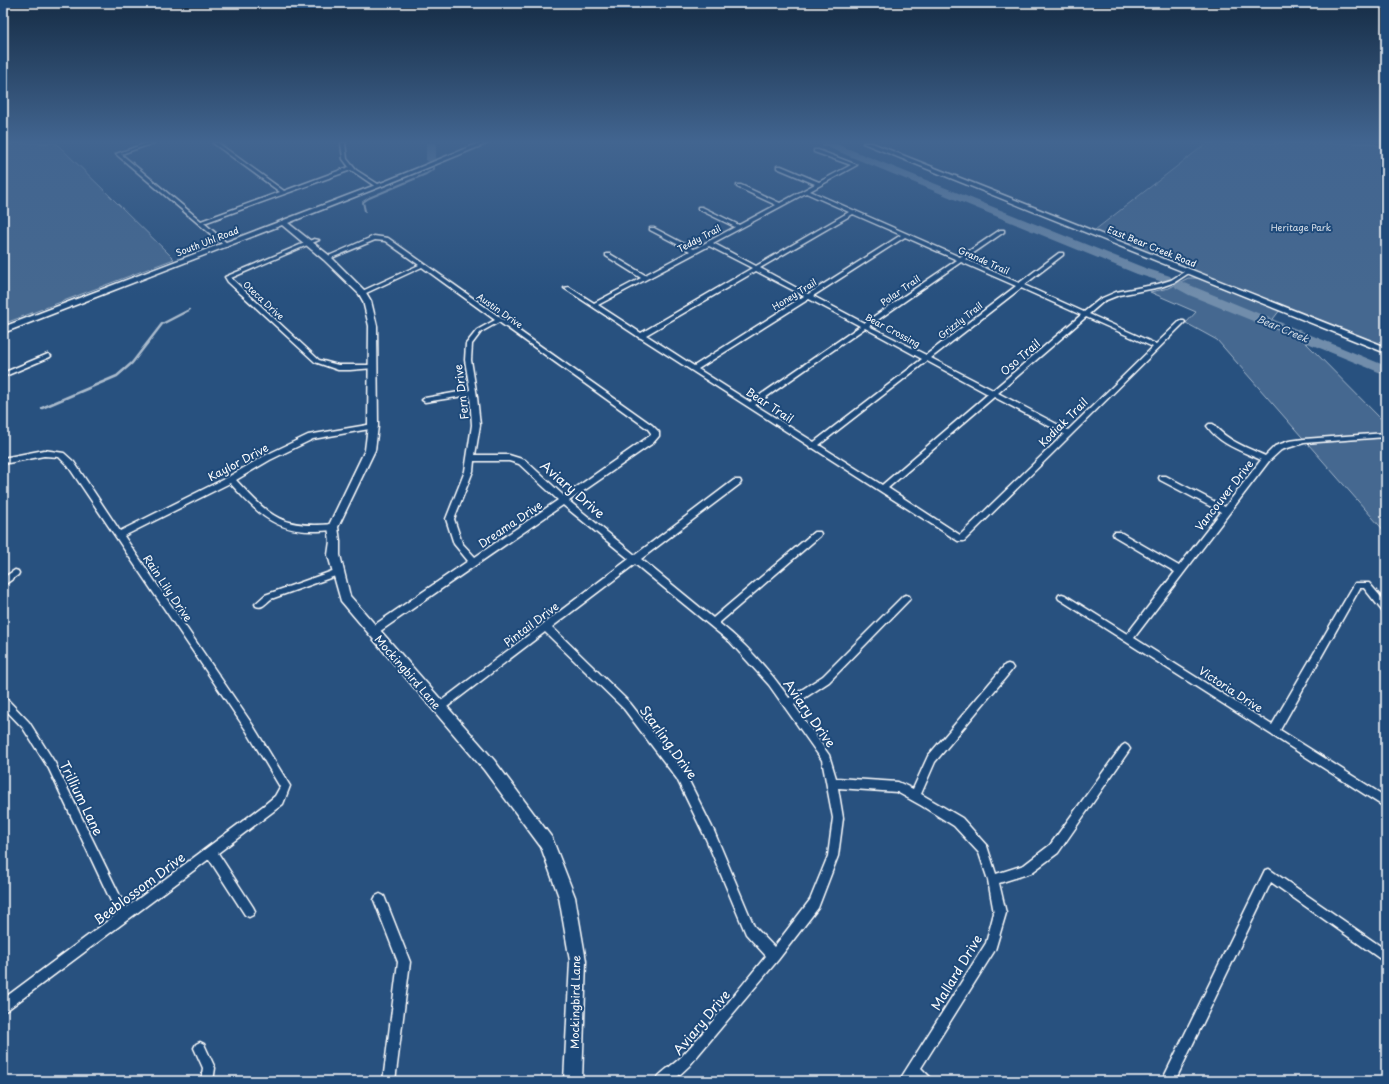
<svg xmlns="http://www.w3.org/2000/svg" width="1389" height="1084" font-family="'Playpen Sans',sans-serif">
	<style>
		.green { fill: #446890; stroke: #a2b4c8 }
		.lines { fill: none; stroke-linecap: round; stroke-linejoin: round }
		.stream-far1 { stroke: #aabbcd; stroke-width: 2 }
		.stream { stroke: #aabbcd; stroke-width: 2.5 }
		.river { fill: #718dab; fill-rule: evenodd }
		.street-casing { stroke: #fff; stroke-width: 3 }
		.secondary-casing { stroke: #fff; stroke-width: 3 }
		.street { fill: #1f4a7a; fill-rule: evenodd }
		.secondary { fill: #1f4a7a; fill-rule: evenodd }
		.labels { text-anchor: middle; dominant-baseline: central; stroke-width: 4; stroke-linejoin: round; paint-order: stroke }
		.far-park-label { font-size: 9px; fill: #dae1e9; stroke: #1f4a7a }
		.far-street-label { font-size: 9px; fill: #fff; stroke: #1f4a7a }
		.far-water-label { font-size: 10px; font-style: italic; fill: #d4dde6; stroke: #1f4a7a }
		.street-label { font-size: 11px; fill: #fff; stroke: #1f4a7a }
		.near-street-label { font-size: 13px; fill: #fff; stroke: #1f4a7a }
	</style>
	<rect width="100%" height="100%" fill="#28517f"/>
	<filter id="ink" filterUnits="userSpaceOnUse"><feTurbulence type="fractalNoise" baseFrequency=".025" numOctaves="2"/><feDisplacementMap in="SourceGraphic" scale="8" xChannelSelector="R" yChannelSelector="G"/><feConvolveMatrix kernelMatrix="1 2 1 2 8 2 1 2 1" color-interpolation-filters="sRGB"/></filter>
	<g filter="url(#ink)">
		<!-- green -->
		<path class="green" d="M15 143H56L174 259 3 324V147Z
			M1207 143H1370L1386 148V351L1091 233Z
			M1188 278H1199L1280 310 1270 323 1302 339 1386 424V533L1217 340 1186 323 1196 312 1150 292 1169 288Z"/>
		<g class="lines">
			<!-- stream-far1 -->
			<path class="stream-far1" d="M365 211 363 202 369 198 426 174 434 169V167"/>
			<!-- stream -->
			<path class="stream" d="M42 408 117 376 132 363 162 324 189 310"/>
			<!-- river -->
			<path class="river" d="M426 143H436V160L435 162 431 163 426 160Z
				M820 143H834L1145 268 1170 276 1172 279 1170 282 1166 283 1137 274 822 145Z
				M1180 281 1386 366V375L1189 295 1176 288 1174 285 1176 282Z"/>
			<!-- street casing -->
			<g class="street-casing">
				<path id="street" d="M147 143H154L121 154 201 221 280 192 213 143H218L284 191 349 167 343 159 341 143H345L347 159 356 170 381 186 376 187 351 170 204 223 228 244V246L226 247 116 154Z
					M814 150H818L857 165 810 191 960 257 1000 230H1004V232L965 259 1019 283 1059 253H1063V255L1024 285 1084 312 1100 299 1116 292 1158 284 1171 280 1187 270 1192 271 1175 282 1161 287 1119 295 1104 301 1089 314 1156 344 1180 321H1184L1185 322 964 541H958L813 448H810L809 446 641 338 638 337 637 336 564 288 569 287 594 303 641 278 606 256V254H610L645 275 690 251 650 230V228H654L694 249 735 227 698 209V207H702L739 225 776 205 737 187V185H741L780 203 815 184 777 168V166H781L819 182 851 165 814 152ZM806 193 849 212 756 266 713 243ZM853 214 901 235 808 294 760 268ZM905 237 957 260 864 323 813 296ZM709 246 752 268 641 333 598 305ZM961 262 1016 286 926 355 869 326ZM756 271 804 296 694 366 646 335ZM1021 288 1081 315 993 390 931 358ZM809 299 860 326 750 402 698 369ZM1086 317 1153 347 1068 430 998 393ZM865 328 922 359 814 442 755 405ZM927 361 988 394 882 485 819 445ZM994 397 1064 434 960 535 888 488Z
					M374 236 388 238 652 425 659 432V436L653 443 569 501 635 555 734 480H740L741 482 740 484 641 559 713 618 814 532H820L821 534 820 536 719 623C746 644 769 670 789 698L823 676 903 596 906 595 909 596 910 598 909 600 829 682 794 705 829 755 836 778 898 782 913 789 928 756 1005 665 1008 664 1011 665 1013 668 1011 671 935 762 921 794 962 818 987 846 996 874 1024 865 1050 845 1122 746 1125 744 1128 746 1130 749 1128 752 1058 853 1031 873 999 883 1006 913 995 950 921 1068 930 1077 932 1081H917L914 1078 912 1081H899L986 943 994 913 988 880 979 853 954 826 922 806 897 792 838 788 843 818 838 856 818 908 778 960 689 1066 673 1081H655C658 1074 675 1064 681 1057 711 1025 738 990 766 956L746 934 706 839 677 779 624 709 545 632 443 710 440 711 437 710 435 707 437 704 629 559 563 505 376 634 373 635 370 634 369 631 370 628 468 561 454 544 446 519 465 471 472 425 470 395 425 402 422 400 425 398 470 390 465 360 466 344 477 330 495 320 422 267 364 294H360V292L419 265 385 241 375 240 329 259 324 258ZM499 322 648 429 651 433V435L564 496 525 460 509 455H475L480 425 477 397 471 360 472 344 481 332ZM474 461H509L519 464 558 500 475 557 462 543 454 519 473 471ZM635 564 730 642 769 685 822 760 833 818 828 856 810 900 774 947 754 926 714 831 685 773 630 703 552 627Z
					M314 239 319 240 231 278 319 360 338 365H372L375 367 374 368 350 370H338L315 362 228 282 225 277Z
					M48 354 51 356 50 357 3 377V373Z
					M373 424H375L377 426 375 428 313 439 270 460 236 480C270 516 280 529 333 524L337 527 336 529C328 531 319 531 311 531 272 531 254 509 230 483L124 536 252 724 290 786 283 804 218 853 253 907 255 911 253 915 249 917 245 915 209 859 7 1010 3 1012V999L117 914 49 769 23 728 3 707V697L6 698 29 722 55 763 126 908 263 806 275 796 280 787 246 730 68 466 59 457 44 456 3 464V458L44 450 64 453 74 462 120 531 228 477 264 456 308 435Z
					M1209 424H1213C1227 441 1246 447 1265 456L1275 446 1289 441 1304 439 1386 433V437L1304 443 1281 450 1269 461 1134 638 1272 725 1355 583H1369L1386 603V613L1383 612 1364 588H1360L1280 730 1386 797V808L1059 599 1058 597 1059 595 1062 594 1065 595 1127 634 1175 572 1114 536 1113 534 1114 532H1120L1179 566 1221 512 1160 480 1159 478 1160 476H1166L1225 507 1261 460C1242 451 1220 445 1207 426Z
					M338 569 341 570 342 572 341 574 271 599C266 603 262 609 256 606L255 604 265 595Z
					M15 570 18 571 19 573 18 575 3 586V578Z
					M1269 869 1386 950V963L1271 882 1175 1081H1162L1265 870Z
					M380 894 384 896 410 962 395 1081H383L398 962 374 900 376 896Z
					M200 1042 204 1044 215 1068 213 1081H201L203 1068 194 1048 196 1044Z"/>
			</g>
			<!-- secondary casing -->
			<g class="secondary-casing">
				<path id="secondary" d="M479 143H488L390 183 288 223 330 256 365 291 371 301 377 326 378 426 375 450 338 527 340 541V555L350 596 494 760 552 838 575 897 586 961 582 1081H564L570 961 559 897 541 847 484 770 341 601 328 555 330 541 328 527 365 450 368 426 369 326 363 301 359 294 324 260 282 225 3 333V327L386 181Z
					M863 143H872L1386 347V353Z"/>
			</g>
			<!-- street -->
			<use href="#street" class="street"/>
			<!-- secondary -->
			<use href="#secondary" class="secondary"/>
		</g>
	</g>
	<!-- sky -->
	<linearGradient id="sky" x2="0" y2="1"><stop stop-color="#162d46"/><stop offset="0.48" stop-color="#426590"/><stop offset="1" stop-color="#426590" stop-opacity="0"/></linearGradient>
	<rect width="1389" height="295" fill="url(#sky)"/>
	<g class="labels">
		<!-- far-park labels -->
		<g class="far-park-label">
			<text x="1301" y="227">Heritage Park</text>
		</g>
		<!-- far-street labels -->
		<g class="far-street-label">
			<text transform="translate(699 238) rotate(-28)">Teddy Trail</text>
			<text transform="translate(207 241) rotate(-21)">South Uhl Road</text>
			<text transform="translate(1152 246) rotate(22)">East Bear Creek Road</text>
			<text transform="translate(984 260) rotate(24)">Grande Trail</text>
			<text transform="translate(900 290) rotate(-35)">Polar Trail</text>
			<text transform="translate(794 294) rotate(-32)">Honey Trail</text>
			<text transform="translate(264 300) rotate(43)">Oteca Drive</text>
			<text transform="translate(500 310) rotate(35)">Austin Drive</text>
			<text transform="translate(960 320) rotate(-38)">Grizzly Trail</text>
			<text transform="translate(893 330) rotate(28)">Bear Crossing</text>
		</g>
		<!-- far-water labels -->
		<g class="far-water-label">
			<text transform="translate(1283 328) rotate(23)">Bear Creek</text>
		</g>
		<!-- street labels -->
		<g class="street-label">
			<text transform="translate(1020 357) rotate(-41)">Oso Trail</text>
			<text transform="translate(461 392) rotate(-97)">Fern Drive</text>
			<text transform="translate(770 405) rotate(33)">Bear Trail</text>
			<text transform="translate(1063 422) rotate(-45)">Kodiak Trail</text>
			<text transform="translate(238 462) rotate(-28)">Kaylor Drive</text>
			<text transform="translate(1224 495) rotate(-52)">Vancouver Drive</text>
			<text transform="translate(510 524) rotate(-34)">Dreama Drive</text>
			<text transform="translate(168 588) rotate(56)">Rain Lily Drive</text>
			<text transform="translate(531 624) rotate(-37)">Pintail Drive</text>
			<text transform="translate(408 672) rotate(49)">Mockingbird Lane</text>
			<text transform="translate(1231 689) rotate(33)">Victoria Drive</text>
			<text transform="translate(575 1002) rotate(-89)">Mockingbird Lane</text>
		</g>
		<!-- near-street labels -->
		<g class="near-street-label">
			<text transform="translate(573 489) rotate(41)">Aviary Drive</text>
			<text transform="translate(810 713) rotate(55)">Aviary Drive</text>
			<text transform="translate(669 742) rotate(54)">Starling Drive</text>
			<text transform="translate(82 798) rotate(64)">Trillium Lane</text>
			<text transform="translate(139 888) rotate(-37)">Beeblossom Drive</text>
			<text transform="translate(956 972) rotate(-59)">Mallard Drive</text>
			<text transform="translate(701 1022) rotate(-50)">Aviary Drive</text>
		</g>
	</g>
	<!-- margin -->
	<rect width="1389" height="1084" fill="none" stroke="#1f4a7a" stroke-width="16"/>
	<rect x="8" y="8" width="1373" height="1068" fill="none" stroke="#fff" stroke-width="1.5" filter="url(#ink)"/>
</svg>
